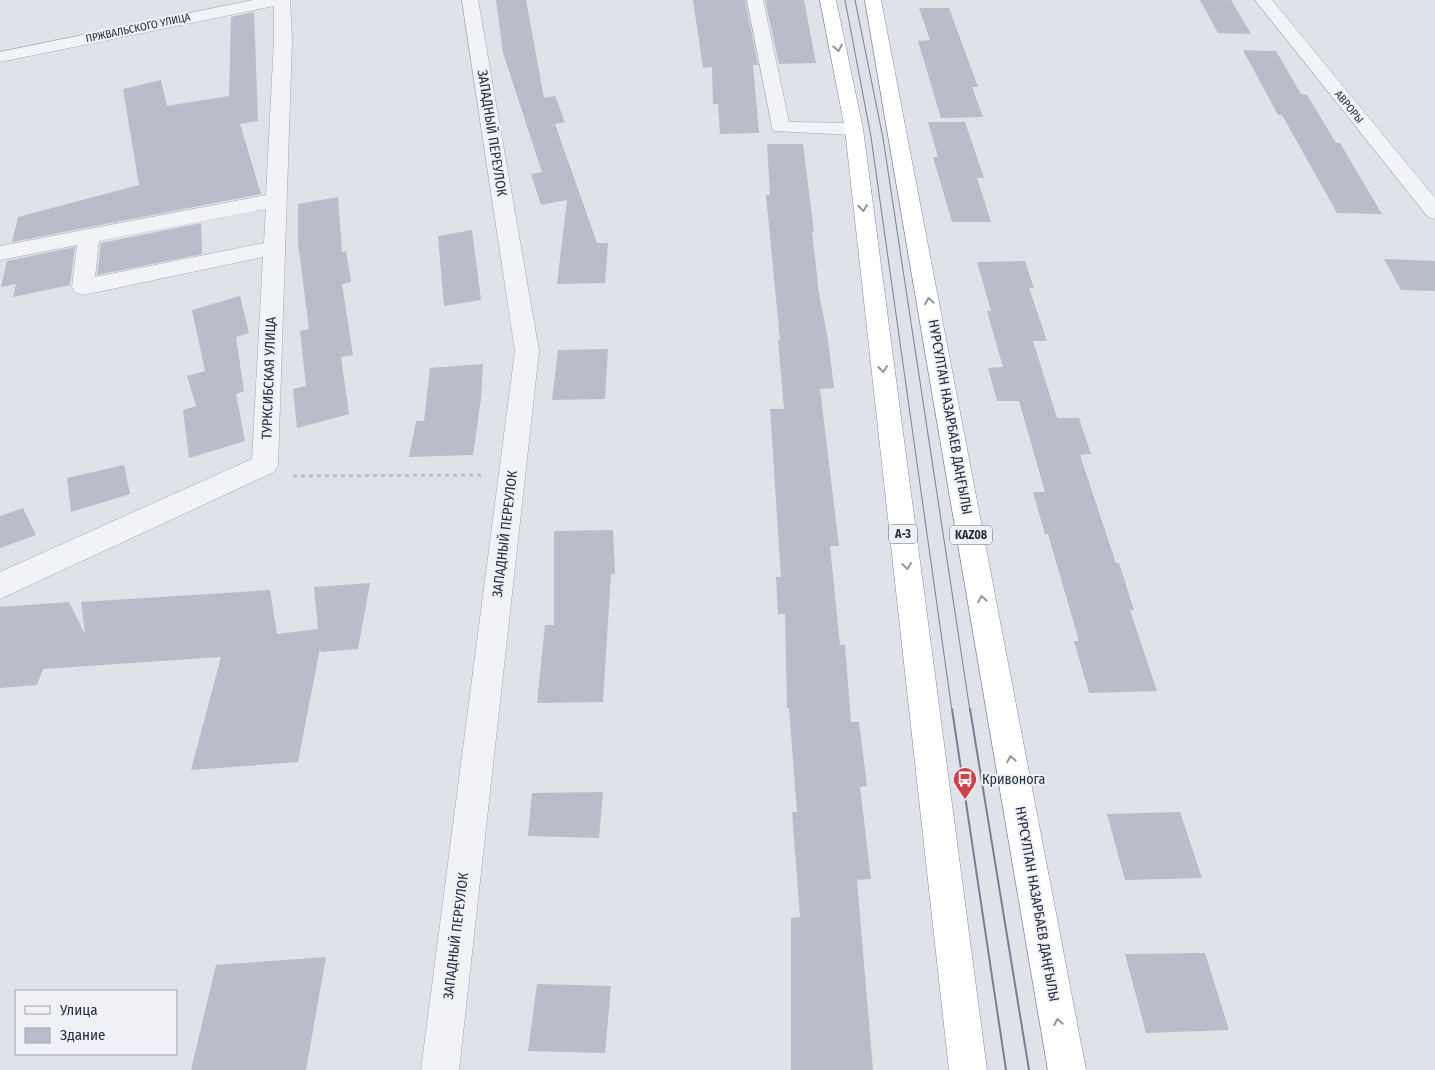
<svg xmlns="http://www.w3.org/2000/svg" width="1435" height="1070" font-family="'Fira Sans Condensed',sans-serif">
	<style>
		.building { fill: #b9bdc9 }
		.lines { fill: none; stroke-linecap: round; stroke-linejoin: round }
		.minor-casing { stroke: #a4a8b3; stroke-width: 1 }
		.highway-casing { stroke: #868ea0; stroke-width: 1 }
		.path { stroke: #bdc0c8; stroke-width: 3; stroke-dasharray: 4 4; stroke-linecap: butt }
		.minor { fill: #f2f3f7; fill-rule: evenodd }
		.highway { fill: #fff; fill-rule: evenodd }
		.tram-far1 { stroke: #788093; stroke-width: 1 }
		.tram { stroke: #788093; stroke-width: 2 }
		.oneway { stroke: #9396a0 }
		.labels { text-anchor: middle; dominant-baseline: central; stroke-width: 4; stroke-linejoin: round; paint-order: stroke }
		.far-street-label { font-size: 11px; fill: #272e41; stroke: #eff1f6 }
		.shield { fill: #eff1f6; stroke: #636877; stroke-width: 1 }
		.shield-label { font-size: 12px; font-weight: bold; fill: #272e41 }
		.street-label { font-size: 14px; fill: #272e41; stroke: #eff1f6 }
		.poi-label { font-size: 14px; fill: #272e41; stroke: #eff1f6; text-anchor: start }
	</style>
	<rect width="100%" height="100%" fill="#dfe2e9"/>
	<!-- building -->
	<path class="building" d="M496 0H526L544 98 555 96 565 122 555 124 597 243H608L605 283 557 284 567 200 541 205 531 174 542 172 503 53Z
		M693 0H745L758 65H753L759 133 720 134 718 104H713L712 67 703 68Z
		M765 0H804L816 63 779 64Z
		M1200 0H1231L1251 34 1218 33Z
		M919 8H949L978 87H972L983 117 941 118 918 41 930 40Z
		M254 12 258 121 240 124 261 194 12 242 18 217 139 185 123 89 161 80 167 106 229 96 231 17Z
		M1243 50 1276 51 1301 94 1307 95 1336 143H1340L1382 214 1337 213 1282 115H1278Z
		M928 122H965L984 178H977L991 222H952L933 157H938Z
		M767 144H803L814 232H812L819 293 828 340 834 388 820 389 839 546H830L840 645H845L851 722H859L867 786 860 787 871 879 857 880 873 1070H791V918L800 917 792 812H797L789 708H787L785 614H778L776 577H781L770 409H784L778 340H780L766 195H770Z
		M338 197 342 252 346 251 351 282 342 284 353 355 341 357 349 414 297 428 293 389 306 386 300 331 309 329 298 243V204Z
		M201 223 202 254 97 275 101 243Z
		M472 230 481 300 444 306 438 236Z
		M75 247 70 285 13 297 16 284 1 287 7 261Z
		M1384 259 1435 261V291L1401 290Z
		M1025 261 1034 288H1029L1047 341H1033L1057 418H1079L1091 454 1080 455 1116 563H1119L1134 610H1130L1157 691 1089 693 1074 641H1079L1048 534H1045L1033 492H1045L1019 401H997L988 368 1003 367 987 311H991L977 262Z
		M240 296 249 333 236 337 244 391 236 394 245 441 189 458 183 410 196 406 187 376 205 371 192 310Z
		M608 349 605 399 552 400 558 350Z
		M483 364 481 399 473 455 409 457 416 421H424L430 368Z
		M124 465 130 494 71 512 67 478Z
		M23 508 36 535 0 548V516Z
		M613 530 615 574H611L603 702 537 703 545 625H554V531Z
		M370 583 358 649 321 652 320 648 298 762 191 770 221 657 43 669 37 685 0 688V607L69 602 85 634 81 602 270 590 277 634 318 629 314 587Z
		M603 792 599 838 528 836 532 793Z
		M1180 812 1202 878 1125 880 1107 814Z
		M1205 953 1229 1030 1146 1033 1125 954Z
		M326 957 306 1070H191L216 965Z
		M537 984 611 986 605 1053 528 1051Z"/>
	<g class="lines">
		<!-- minor casing -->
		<g class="minor-casing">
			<path id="minor" d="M253 0H290L292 40 278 465 274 472 0 599V572L252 459 263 257 83 295 75 292 72 287 77 245 0 260V246L266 195 274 40V6L0 62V52ZM266 209 264 243 95 277 99 241Z
				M462 0H478L539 351 459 1070H421L515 351Z
				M747 0H763L789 122 854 123 861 125 863 129 861 133 854 135 774 131 772 127Z
				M1255 0H1272L1435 198V219L1428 217Z"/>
		</g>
		<!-- highway casing -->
		<g class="highway-casing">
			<path id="highway" d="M820 0H836L863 129 987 1070H949L845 129Z
				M865 0H881L1086 1070H1048Z"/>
		</g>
		<!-- path -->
		<path class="path" d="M293 476 481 475"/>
		<!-- minor -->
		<use href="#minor" class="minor"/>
		<!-- highway -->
		<use href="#highway" class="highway"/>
		<!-- tram-far1 -->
		<path class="tram-far1" d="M845 0 871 137 952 711
			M855 0 883 138 970 711"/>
		<!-- tram -->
		<path class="tram" d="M952 709 1006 1070
			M970 709 1029 1070"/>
	</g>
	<!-- one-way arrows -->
	<defs><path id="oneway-chevron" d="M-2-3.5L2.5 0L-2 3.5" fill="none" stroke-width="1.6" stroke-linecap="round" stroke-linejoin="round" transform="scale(1.25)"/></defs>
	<g class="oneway">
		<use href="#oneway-chevron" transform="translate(838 48) rotate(79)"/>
		<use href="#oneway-chevron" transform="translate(863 208) rotate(83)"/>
		<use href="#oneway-chevron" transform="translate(929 301) rotate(-100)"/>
		<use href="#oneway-chevron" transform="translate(883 369) rotate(83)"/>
		<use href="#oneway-chevron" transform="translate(907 566) rotate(83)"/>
		<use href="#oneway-chevron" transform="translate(982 599) rotate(-100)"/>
		<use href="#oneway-chevron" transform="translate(1011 759) rotate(-100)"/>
		<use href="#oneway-chevron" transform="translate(1058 1022) rotate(-100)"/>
	</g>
	<!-- icons -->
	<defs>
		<g id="bus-pin" transform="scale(1.25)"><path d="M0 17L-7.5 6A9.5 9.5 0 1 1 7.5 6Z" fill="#d43e47" stroke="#eff1f6"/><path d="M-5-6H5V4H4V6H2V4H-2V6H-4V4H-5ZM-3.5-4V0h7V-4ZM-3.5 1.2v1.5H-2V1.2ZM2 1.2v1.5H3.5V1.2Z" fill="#fff"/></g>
	</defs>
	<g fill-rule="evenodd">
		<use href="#bus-pin" x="965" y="779"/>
	</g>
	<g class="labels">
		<!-- far-street labels -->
		<g class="far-street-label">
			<text transform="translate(138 28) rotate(-12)">ПРЖВАЛЬСКОГО УЛИЦА</text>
			<text transform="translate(1349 107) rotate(51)">АВРОРЫ</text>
		</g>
		<!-- shield labels -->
		<g class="shield">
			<rect x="889" y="524.5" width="28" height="19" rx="4"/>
			<rect x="950" y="525.5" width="42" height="19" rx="4"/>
		</g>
		<g class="shield-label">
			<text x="903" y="534">А-3</text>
			<text x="971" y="535">KAZ08</text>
		</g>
		<!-- street labels -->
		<g class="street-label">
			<text transform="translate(492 133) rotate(81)">ЗАПАДНЫЙ ПЕРЕУЛОК</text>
			<text transform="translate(269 378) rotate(-88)">ТУРКСИБСКАЯ УЛИЦА</text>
			<text transform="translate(950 417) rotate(80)">НҰРСҰЛТАН НАЗАРБАЕВ ДАҢҒЫЛЫ</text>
			<text transform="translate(505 534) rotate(-83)">ЗАПАДНЫЙ ПЕРЕУЛОК</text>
			<text transform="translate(1037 904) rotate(80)">НҰРСҰЛТАН НАЗАРБАЕВ ДАҢҒЫЛЫ</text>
			<text transform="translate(456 936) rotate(-83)">ЗАПАДНЫЙ ПЕРЕУЛОК</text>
		</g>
		<!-- poi labels -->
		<g class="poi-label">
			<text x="982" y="779">Кривонога</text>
		</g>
	</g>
	<!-- legend -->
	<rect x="15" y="990" width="162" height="65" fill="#eff1f6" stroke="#9fa3ae"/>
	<rect x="25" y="1006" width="25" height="8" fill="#f2f3f7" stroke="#9fa3ae"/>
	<text x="60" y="1015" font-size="15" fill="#272e41">Улица</text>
	<rect x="25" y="1028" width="25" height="15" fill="#b9bdc9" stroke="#9fa3ae"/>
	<text x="60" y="1040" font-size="15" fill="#272e41">Здание</text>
</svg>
